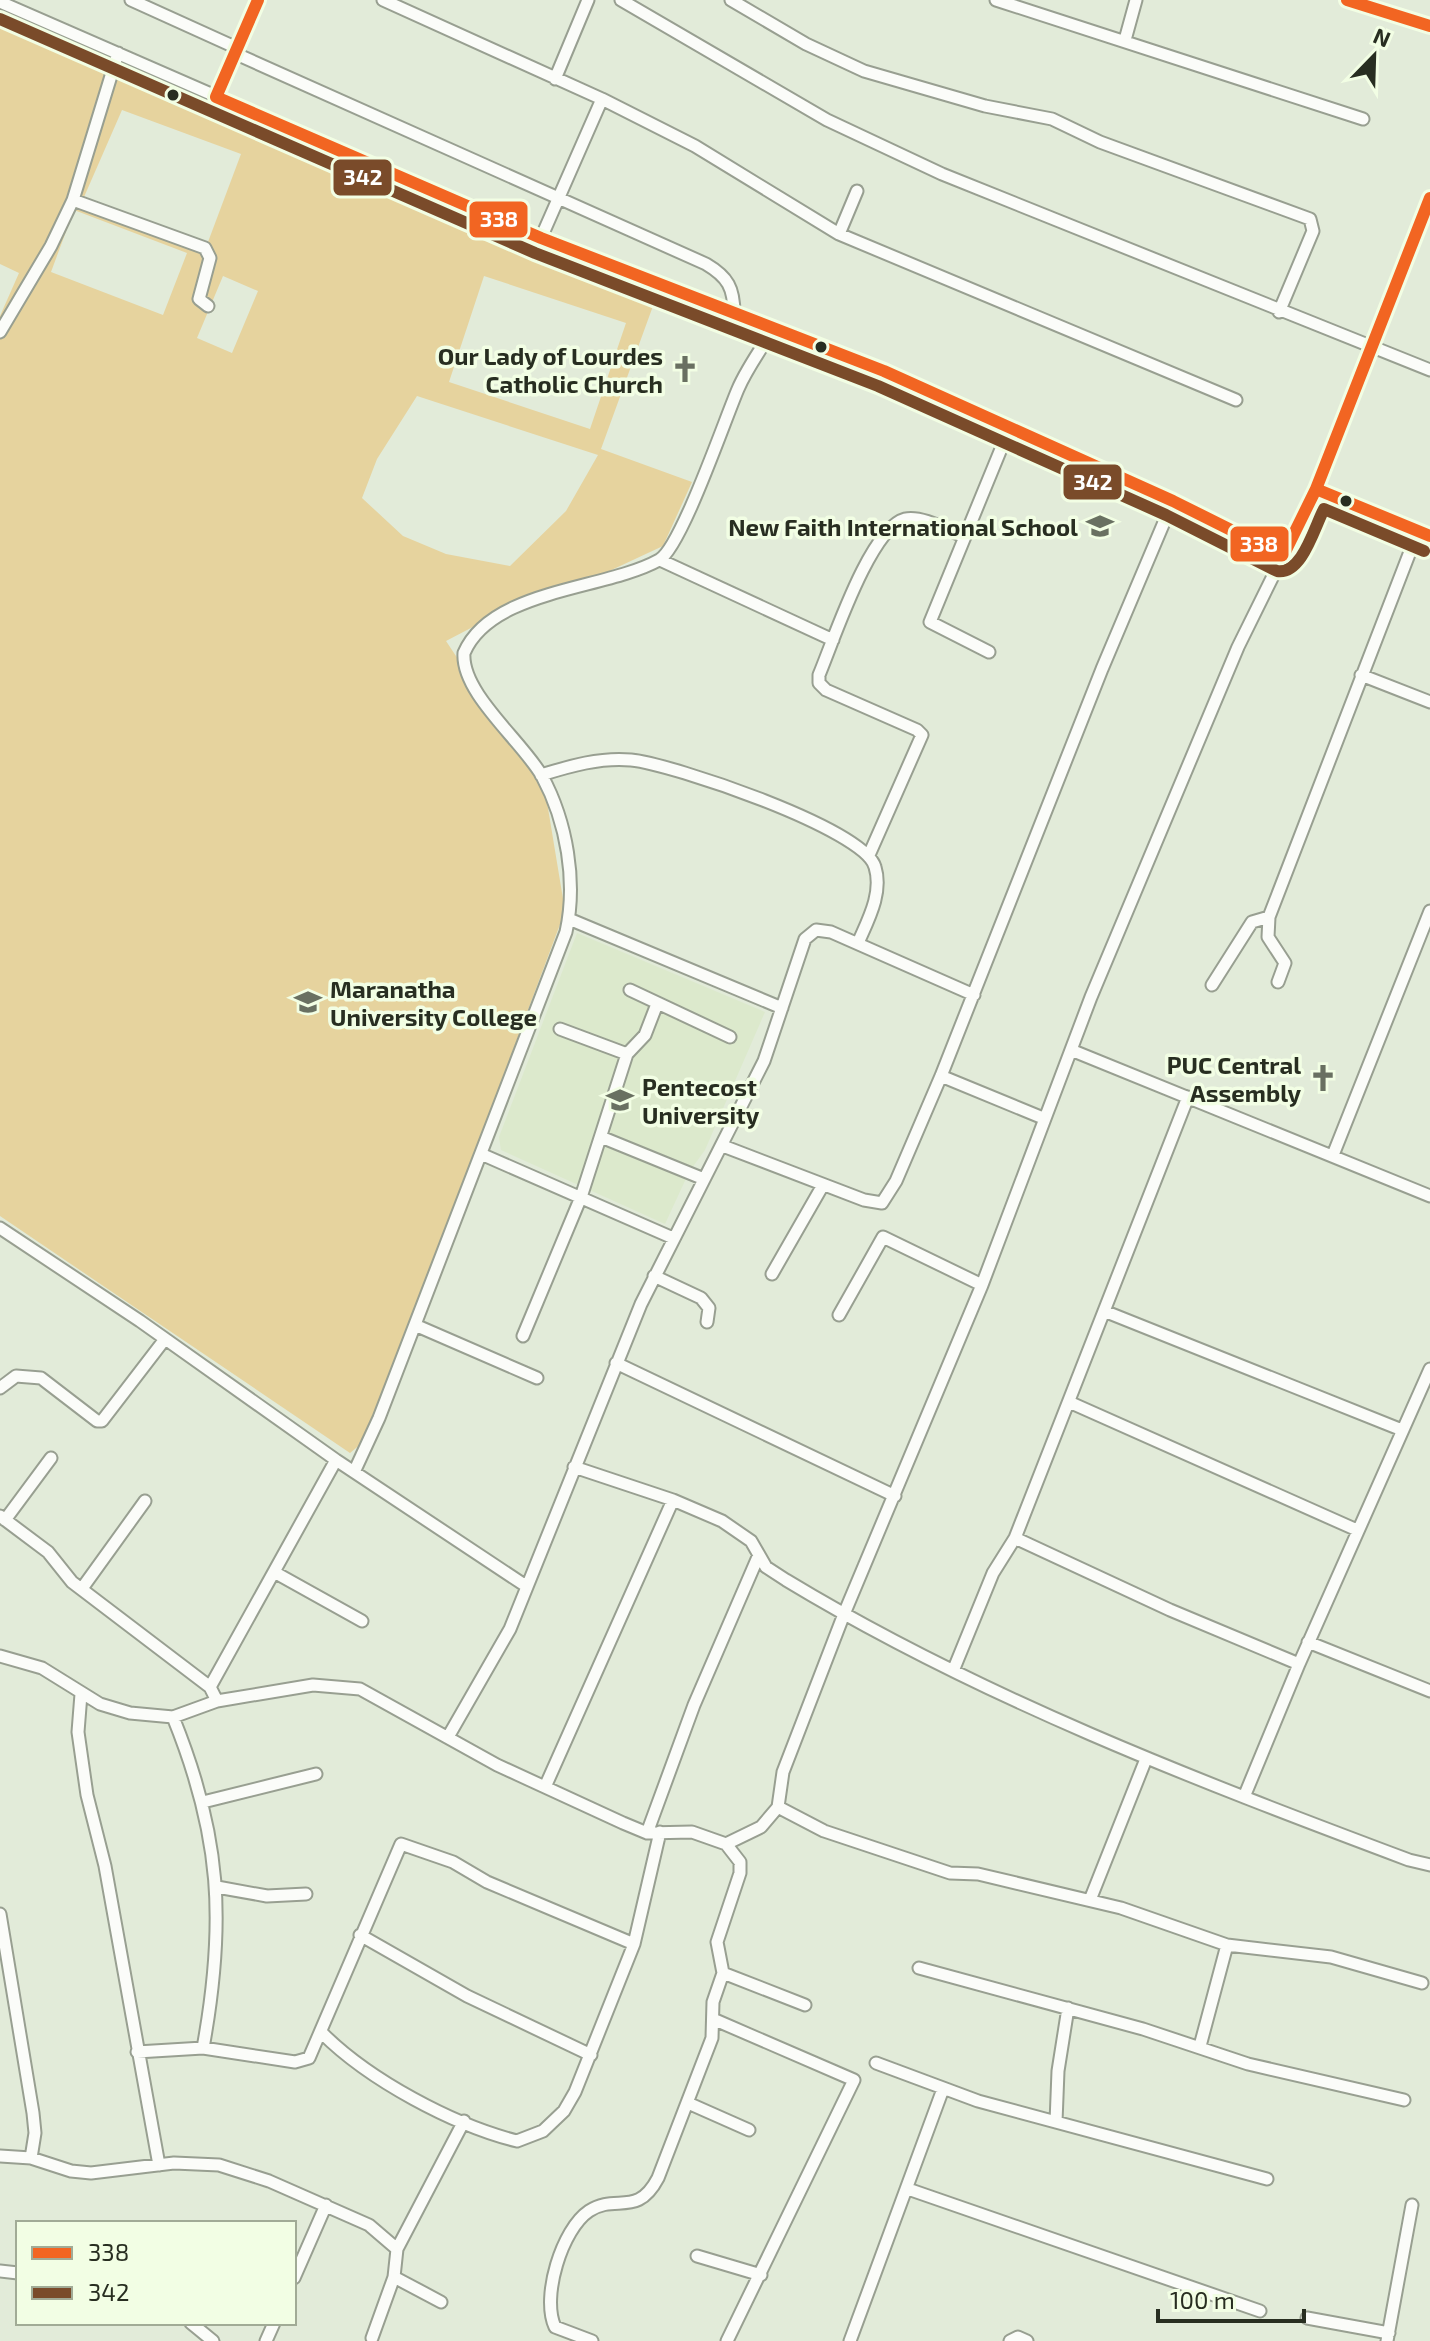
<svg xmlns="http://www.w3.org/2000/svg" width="1430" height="2341" font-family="'Exo 2',sans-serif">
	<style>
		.built { fill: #dce9cc }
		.green { fill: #e6d39e; fill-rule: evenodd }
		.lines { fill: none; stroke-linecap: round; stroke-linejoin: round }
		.minor-casing { stroke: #989f91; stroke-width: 15 }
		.minor { stroke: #fbfcf9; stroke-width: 11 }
		.bus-1-casing { stroke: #f2fee4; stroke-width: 18 }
		.bus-2-casing { stroke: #f2fee4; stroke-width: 18 }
		.bus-1 { stroke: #f26522; stroke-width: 12 }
		.bus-2 { stroke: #7a4b2a; stroke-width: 12 }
		.bus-dot { fill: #282e21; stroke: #f2fee4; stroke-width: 3 }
		.labels { text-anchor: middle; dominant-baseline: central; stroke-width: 7; stroke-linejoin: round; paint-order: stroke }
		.poi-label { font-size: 24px; font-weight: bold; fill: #282e21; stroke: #f2fee4; text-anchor: end }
		.line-badge { stroke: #f2fee4; stroke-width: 3 }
		.badge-label { font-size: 22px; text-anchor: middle; font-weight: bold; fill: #fff }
	</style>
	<rect width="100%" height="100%" fill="#e2ebd9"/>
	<!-- built -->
	<path class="built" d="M577 933 765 1012 705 1150 689 1172 665 1224 501 1150 499 1137Z"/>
	<!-- green -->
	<path class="green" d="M0 14 657 295 601 449 692 482 663 546 590 580 528 598 446 641 545 790 565 911 368 1438 350 1453 0 1216V316L19 273 0 264ZM122 110 241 154 208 242 84 197ZM74 210 187 253 163 315 51 272ZM223 276 258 291 232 353 197 338ZM484 276 626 323 590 429 449 382ZM417 396 598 455 566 511 510 566 446 554 403 536 362 498 377 459Z"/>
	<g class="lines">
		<!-- minor casing -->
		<g class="minor-casing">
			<path id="minor" d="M131 0 237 48
				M383 0 602 99 695 146 839 234 1236 400
				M621 0 827 120 942 174 1430 370
				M731 0 806 44 864 71 985 106 1052 119 1100 142 1310 219 1313 231 1279 312
				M996 0 1363 119
				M1347 0 1430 26
				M0 2 541 238 773 330 884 371 1173 501 1283 556
				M1125 40 1136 0
				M234 53 706 264C728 277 734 288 734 314
				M555 79 588 0
				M216 97 258 0
				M73 200 205 248 210 258 199 299 208 306
				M839 234 857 191
				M541 238 602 99
				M0 332 51 246 73 200 118 53
				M1316 489 1430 536
				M660 560 833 640
				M989 652 930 622 1010 427
				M1361 675 1430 702
				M541 775C570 766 601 757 631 760 672 764 865 829 875 867 883 893 868 920 858 943
				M869 855 922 735 917 730 826 690 819 683V675C833 642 870 528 905 519 922 515 949 531 965 537
				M569 919 782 1008
				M1278 982 1285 963 1268 937 1269 917 1418 531
				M1212 985 1252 922 1269 917
				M630 990 730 1037
				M560 1029 627 1054
				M1071 1050 1430 1196
				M941 1076 1043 1118
				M1188 1097 1015 1538 1170 1610 1299 1664
				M601 1137 704 1179
				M723 1146 864 1200 882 1203 896 1181 941 1076 1102 669 1173 501
				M481 1154 673 1238
				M1333 1155 1430 911
				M0 1228 140 1321 336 1460 526 1586
				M772 1274 823 1185
				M654 1276 701 1298 709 1308 707 1322
				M1104 1311 1402 1430
				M839 1315 883 1237 982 1285
				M415 1325 537 1378
				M523 1336 581 1197 627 1054 645 1035 657 1004
				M616 1363 895 1496
				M0 1388 16 1376 41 1378 97 1421H102L165 1339
				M1069 1402 1357 1530
				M574 1467 673 1500 722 1521 751 1541 766 1567 786 1580C981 1698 1196 1780 1409 1860L1430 1865
				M355 1470 379 1418 566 932C577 882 567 822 542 776 522 741 461 693 464 653 491 589 605 590 659 560 681 548 725 419 738 389 747 368 761 349 773 330
				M0 1516 48 1552 72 1582 210 1687 217 1701
				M5 1520 51 1458
				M274 1572 362 1621
				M83 1587 145 1501
				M1308 1642 1430 1691
				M0 1656 42 1668 100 1704 130 1713 173 1717 217 1701 313 1685 360 1689 497 1765 623 1823 647 1833 692 1832 726 1844 740 1862V1873L717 1942 723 1973 713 2002 712 2038 658 2178C637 2218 616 2193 589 2211 562 2229 541 2297 555 2327L592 2341
				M953 1671 993 1573 1015 1538
				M210 1687 336 1460
				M81 1694 78 1732 87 1795 105 1866 159 2165
				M173 1717C221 1835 226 1922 203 2048
				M448 1737 510 1629 641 1304 764 1061 805 939 816 930 831 932 974 995
				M545 1787 673 1500
				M1244 1797 1299 1664 1430 1369
				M203 1802 316 1774
				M647 1833 694 1705 758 1557
				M726 1844 761 1827 778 1807
				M217 1887 267 1896 306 1894
				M1090 1900 1146 1759
				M0 1914 33 2113 35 2133 31 2158
				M360 1935 467 1996 591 2055
				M919 1968 1143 2029 1248 2064 1404 2100
				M723 1973 805 2005
				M1422 1983 1331 1957 1227 1945 1121 1908 978 1874 950 1873 824 1831 778 1807 783 1772 844 1614 982 1285 1091 997 1238 647 1316 489 1430 198
				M713 2019 854 2080 727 2341
				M322 2033C369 2080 453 2125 517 2141L543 2131 564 2111 575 2092 634 1944 660 1832
				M1200 2046 1227 1945
				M137 2052 203 2048 295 2062 309 2058 401 1844 453 1862 487 1882 634 1944
				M876 2063 978 2101 1267 2179
				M688 2103 749 2130
				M1056 2122 1058 2071 1068 2008
				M0 2156 31 2158 71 2171 91 2173 174 2163 219 2165 269 2181 369 2225 397 2249 394 2277 441 2302
				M908 2189 1260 2311
				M397 2249 464 2121
				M697 2256 761 2275
				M0 2271 18 2273
				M294 2278 326 2205
				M1307 2318 1389 2333
				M191 2323 213 2341
				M372 2338 394 2277
				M266 2341 274 2323
				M850 2341 943 2089
				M1010 2341 1018 2337 1027 2341
				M1387 2341 1412 2205"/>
		</g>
		<!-- minor -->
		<use href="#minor" class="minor"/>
		<!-- bus-1 casing -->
		<g class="bus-1-casing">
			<path id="bus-1" d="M258 0 216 97 541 238 884 371 1173 501 1283 556 1316 489 1430 198
				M1347 0 1430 26
				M1316 489 1430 536"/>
		</g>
		<!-- bus-2 casing -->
		<g class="bus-2-casing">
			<path id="bus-2" d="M0 19 535 253 878 386 1166 515 1277 571C1302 575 1314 528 1324 509L1424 551"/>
		</g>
		<!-- bus-1 -->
		<use href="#bus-1" class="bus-1"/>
		<!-- bus-2 -->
		<use href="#bus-2" class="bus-2"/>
	</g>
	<!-- icons -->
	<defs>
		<g id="church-bare" transform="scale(2.16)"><path d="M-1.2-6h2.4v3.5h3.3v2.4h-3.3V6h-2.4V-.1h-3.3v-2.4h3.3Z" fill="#697061" stroke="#f2fee4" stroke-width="2.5" paint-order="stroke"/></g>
		<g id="school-bare" transform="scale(2.16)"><path d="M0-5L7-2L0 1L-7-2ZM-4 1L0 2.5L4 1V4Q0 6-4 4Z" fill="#697061" stroke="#f2fee4" stroke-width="2.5" paint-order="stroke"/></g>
		<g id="university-bare" transform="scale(2.16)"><path d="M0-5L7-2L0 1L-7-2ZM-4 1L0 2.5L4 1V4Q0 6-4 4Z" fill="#697061" stroke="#f2fee4" stroke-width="2.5" paint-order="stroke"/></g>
	</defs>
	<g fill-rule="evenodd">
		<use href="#church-bare" x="685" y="369"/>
		<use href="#school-bare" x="1100" y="526"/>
		<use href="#university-bare" x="308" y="1002"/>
		<use href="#church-bare" x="1323" y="1078"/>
		<use href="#university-bare" x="620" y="1100"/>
	</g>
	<!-- markers -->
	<g class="bus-dot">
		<circle cx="173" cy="95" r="7"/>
		<circle cx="821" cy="347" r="7"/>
		<circle cx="1346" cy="501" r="7"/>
	</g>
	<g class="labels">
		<!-- poi labels -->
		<g class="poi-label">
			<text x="663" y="355">Our Lady of Lourdes<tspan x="663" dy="28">Catholic Church</tspan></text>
			<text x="1078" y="526">New Faith International School</text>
			<text x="330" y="988" text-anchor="start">Maranatha<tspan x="330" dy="28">University College</tspan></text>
			<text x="1301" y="1064">PUC Central<tspan x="1301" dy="28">Assembly</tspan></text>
			<text x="642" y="1086" text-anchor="start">Pentecost<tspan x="642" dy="28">University</tspan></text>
		</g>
	</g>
	<g class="line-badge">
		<rect x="332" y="158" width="61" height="39" rx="8" fill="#7a4b2a"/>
		<rect x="468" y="200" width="61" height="39" rx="8" fill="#f26522"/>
		<rect x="1062" y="463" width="61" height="38" rx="8" fill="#7a4b2a"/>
		<rect x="1229" y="525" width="61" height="38" rx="8" fill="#f26522"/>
	</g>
	<g class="badge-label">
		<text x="363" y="185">342</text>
		<text x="499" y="227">338</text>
		<text x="1093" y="490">342</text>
		<text x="1259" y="552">338</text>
	</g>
	<!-- legend -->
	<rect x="16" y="2221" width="280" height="104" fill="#f2fee4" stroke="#a1ab96" stroke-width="2"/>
	<rect x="32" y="2247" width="40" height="12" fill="#f26522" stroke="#a1ab96" stroke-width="2"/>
	<text x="88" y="2261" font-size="24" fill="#282e21">338</text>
	<rect x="32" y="2287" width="40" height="12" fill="#7a4b2a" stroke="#a1ab96" stroke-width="2"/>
	<text x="88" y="2301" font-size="24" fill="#282e21">342</text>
	<!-- north arrow -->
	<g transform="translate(1374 56) rotate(23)" stroke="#f2fee4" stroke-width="6" paint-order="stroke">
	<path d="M0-6L14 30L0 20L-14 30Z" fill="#282e21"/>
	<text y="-12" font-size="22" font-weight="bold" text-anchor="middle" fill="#282e21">N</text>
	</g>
	<!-- scale -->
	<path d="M1158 2309v12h146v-12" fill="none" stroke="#282e21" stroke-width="4"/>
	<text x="1170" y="2309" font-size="24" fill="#282e21" stroke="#f2fee4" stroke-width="6" paint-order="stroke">100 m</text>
</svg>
